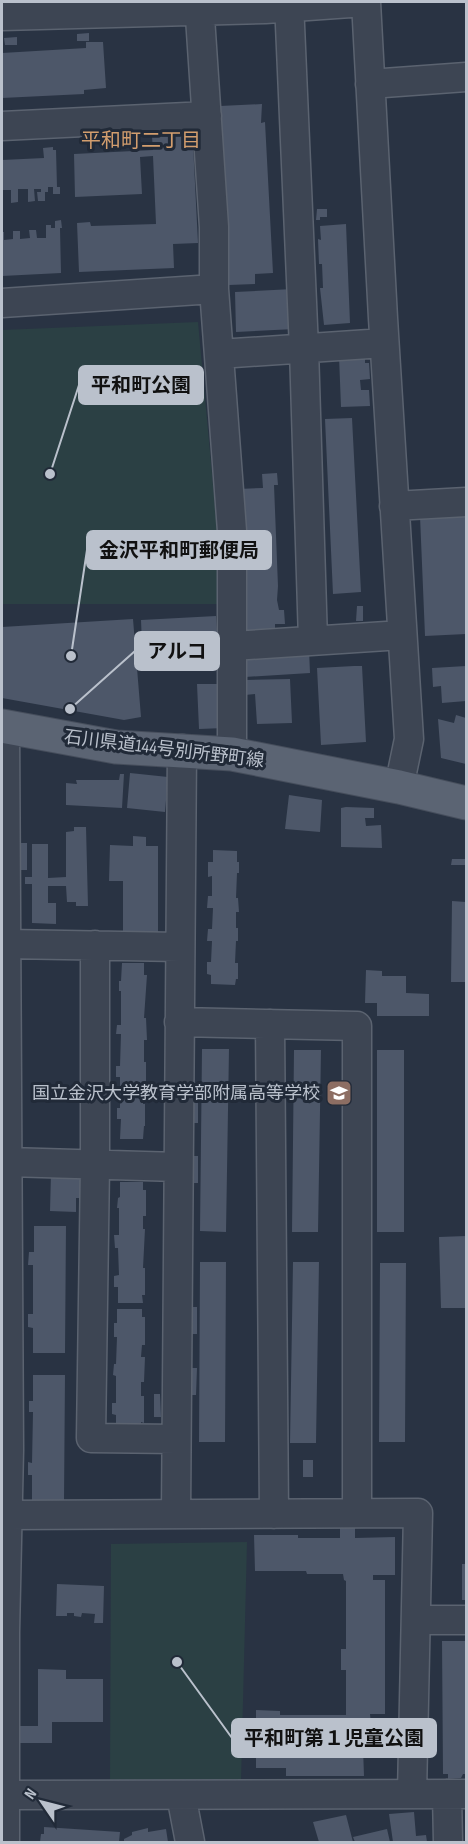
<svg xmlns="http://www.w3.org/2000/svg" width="468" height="1844" font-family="'Sofia Sans Condensed','Noto Sans JP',sans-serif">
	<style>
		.green { fill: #2b4044 }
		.building { fill: #4d5769 }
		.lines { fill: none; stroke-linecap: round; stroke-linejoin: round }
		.minor-casing { stroke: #5b6370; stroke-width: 31 }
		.major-casing { stroke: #464e5c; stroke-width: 35 }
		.minor { stroke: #3d4553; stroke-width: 28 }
		.major { stroke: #5b6473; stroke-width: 33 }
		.labels { text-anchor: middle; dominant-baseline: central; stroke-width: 6; stroke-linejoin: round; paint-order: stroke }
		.street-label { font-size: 18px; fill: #bac1cc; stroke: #212a38 }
		.poi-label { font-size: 18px; fill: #bac1cc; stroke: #212a38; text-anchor: end }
		.neighbourhood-label { font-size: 20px; fill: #d39e6e; stroke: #212a38 }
		.leader { fill: none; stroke: #bac1cc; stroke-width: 2 }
		.callout-dot { fill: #bac1cc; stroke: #212a38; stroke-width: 2 }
		.callout { fill: #bac1cc; stroke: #bac1cc; stroke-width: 2 }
		.callout-label { font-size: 20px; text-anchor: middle; font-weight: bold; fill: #111 }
	</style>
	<rect width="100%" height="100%" fill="#293343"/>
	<!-- green -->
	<path class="green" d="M198 322 224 604H2V330Z
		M247 1542 241 1781 110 1780 111 1544Z"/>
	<!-- building -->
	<path class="building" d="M89 33V41H77V34Z
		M17 37V45H5L4 38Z
		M86 42H103L106 88 84 90V94L2 98V53L86 48Z
		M262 104 261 123 265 122 273 273 255 274V284L229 285 220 106Z
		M189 136V145L193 144 198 243 173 244 174 268 79 272 77 223 90 222 91 226 156 224 153 156 140 157 142 194 75 197 74 154 153 150 152 137Z
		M53 147V150H56L57 187H60V194H53V187H48V192H45V201H38L37 192H41V189H34L35 201 28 202V189H18V202L11 203V190H2V160L44 158 43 148Z
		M317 209H327V217H320V220H316Z
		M61 220 62 228H60L61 273 2 276V232H4V240L13 239V231H20V239L30 238 29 230H36L37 238H46V225H51V228H55V221Z
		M346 224 350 323 324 325 320 288H323L322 264H319L318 239 321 240 320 226Z
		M293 289 295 329 236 332 235 292Z
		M365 355V363H369L370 379 360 380 361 390H369L370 406 341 407 339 356Z
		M352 418 361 592 333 594 325 419Z
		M277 473 278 485H274L278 586 277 600 279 610H284L285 624H275V630L244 631 238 489 263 488 262 474Z
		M466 515V634L425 636 420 516Z
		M357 606H363V621H356Z
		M216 616 219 664 143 669 141 620Z
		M133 619 141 717 124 720 2 698V627Z
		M309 649 310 673 245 677 243 674 247 653Z
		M354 666H362L366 742 321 745 317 668Z
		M466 666V701L442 703 441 686 433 687 432 668Z
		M290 679 292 723 257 724 255 694 245 695V680Z
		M197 684H223L224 728 199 729Z
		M456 715 466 718V764L441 758 438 719 454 723Z
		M130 773 168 777 165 812 127 808Z
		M120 774H124L122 808 66 805V783L77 784 76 780H119Z
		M289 795 322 800 320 832 285 829Z
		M346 807 374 808V818H365L366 826 381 825 382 848 341 847V808Z
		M74 827H86L88 906H76V902H67L66 886H48V903H56V924L32 923V884H25V877H32V844H48V878L66 877V832L74 831Z
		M133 836 146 837V846H158V934L123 933V881H109L110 845 133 846Z
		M19 843H27V870H19Z
		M213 850 237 851V862H239V873H237L236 898H238L239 912H236V928H238V941H236L235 963H238V979H236L235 985 211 984V975L207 974V962H211L212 941H207L208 929H212L213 908H207L208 896H212V876L208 877V862H213Z
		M452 859H466V865H451Z
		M452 901 466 902V982H451Z
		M122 963H144V975H147L144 1018H146L147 1040H144V1062H146V1083H144L143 1104H145V1126H144L143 1139H120L121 1119H117V1108H120V1077H116V1066H120L121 1034H116L117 1025H121V991H119V981H121Z
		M366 970 382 971V976H406V993L429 994V1016H377V1003H365Z
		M202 1049H229L226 1232 200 1231Z
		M294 1050H321L318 1232H292Z
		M377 1050H404V1232H377Z
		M198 1093V1123H193V1094Z
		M192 1156H198V1183H192Z
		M51 1173 84 1177 81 1198H76V1212L50 1211Z
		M120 1182H143V1190H146V1216H143V1229H145L143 1268H145V1295H142L143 1303H118V1287H114V1276L119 1275 118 1248H115L114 1235H119V1208H117L118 1198 120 1197Z
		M34 1226H66L65 1353H33V1328L28 1327V1314H33V1265H28L29 1252H34Z
		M466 1236V1308H441L439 1237Z
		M200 1262H226L225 1442H199Z
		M293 1262H319L316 1443H290Z
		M380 1263H406L405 1442H379Z
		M191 1307H197V1334H191Z
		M117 1309H142V1317H145V1345H142L141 1357H145L144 1382H141V1396H144V1423L141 1422V1431H116V1415L112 1414V1403H116V1376L113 1375 114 1364H116L117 1337H114V1323H117Z
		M191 1368H197L196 1395H191Z
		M33 1375H65L64 1501H32V1475H28V1462L32 1463 33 1412H29V1401H33Z
		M154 1394H160L161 1417H154Z
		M303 1460H313V1477H303Z
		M340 1526H355V1538L395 1537V1575H373V1580H385V1714H370L371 1724H387V1731L391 1730 392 1750 363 1747 364 1776H286V1768H256V1710L280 1711V1715H346V1670H341V1649H346V1581L344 1580 343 1574H307L306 1571H255L254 1535H298V1538H340Z
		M462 1564H466V1600H462Z
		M57 1584 104 1586 103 1623H94L95 1614 82 1613 81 1617 74 1616V1613H67V1616H56Z
		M442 1641H466V1774H463L461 1778 448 1779V1774H443Z
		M38 1669 66 1670V1679H103V1722H52V1743H15L16 1726H38Z
		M414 1812 416 1836 426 1835 427 1842H393L389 1814Z
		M346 1815 353 1842H319L313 1822Z
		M44 1827 120 1832 119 1842H40L41 1834H44Z
		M148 1828V1832L166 1829 168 1842H124V1839L132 1835V1832Z
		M387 1829 390 1842H355L353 1837Z"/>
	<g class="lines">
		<!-- minor casing -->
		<g class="minor-casing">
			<path id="minor" d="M199 2 214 227V289L232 531V754
				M289 2 304 349 313 641
				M366 2 383 318 409 739 399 787
				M2 16 265 9 365 2
				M370 84 466 77
				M2 126 207 116
				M2 303 214 289
				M219 354 384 343
				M394 506 466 502
				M233 646 402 635
				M7 944 180 947
				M95 945V1165L91 1438 176 1439
				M179 1022 357 1026V1513
				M270 1024 274 1514
				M8 1162 178 1167
				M176 1514 182 749
				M7 1515 418 1513 412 1794
				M417 1620H466
				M447 1794 448 1842
				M2 1795 466 1794
				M181 1795 190 1842
				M5 1842V1632L9 1450 5 727"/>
		</g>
		<!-- major casing -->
		<g class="major-casing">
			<path id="major" d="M2 726 116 747 232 754 399 787 466 803"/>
		</g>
		<!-- minor -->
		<use href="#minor" class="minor"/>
		<!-- major -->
		<use href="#major" class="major"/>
	</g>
	<!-- icons -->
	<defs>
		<g id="school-square" transform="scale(1.35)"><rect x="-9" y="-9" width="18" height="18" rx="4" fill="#8d6e63" stroke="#212a38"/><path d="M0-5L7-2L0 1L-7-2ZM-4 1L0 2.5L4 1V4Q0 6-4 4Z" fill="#fff"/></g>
	</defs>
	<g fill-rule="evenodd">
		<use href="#school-square" x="339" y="1093"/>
	</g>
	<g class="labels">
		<!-- street labels -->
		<g class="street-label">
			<text transform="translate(164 749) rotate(7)">石川県道144号別所野町線</text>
		</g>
		<!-- poi labels -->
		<g class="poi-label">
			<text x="320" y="1093">国立金沢大学教育学部附属高等学校</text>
		</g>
		<!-- neighbourhood labels -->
		<g class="neighbourhood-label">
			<text x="141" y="141">平和町二丁目</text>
		</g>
	</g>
	<!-- callouts -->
	<path class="leader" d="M50 474L79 385M71 656L87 550M70 709L135 651M177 1662L232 1738"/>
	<g class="callout-dot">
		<circle cx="50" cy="474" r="6"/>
		<circle cx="71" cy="656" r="6"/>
		<circle cx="70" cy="709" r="6"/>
		<circle cx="177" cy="1662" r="6"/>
	</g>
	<g class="callout">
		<rect x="79" y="366" width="124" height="38" rx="6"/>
		<rect x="87" y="531" width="184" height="38" rx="6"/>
		<rect x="135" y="632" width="84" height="38" rx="6"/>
		<rect x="232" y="1719" width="204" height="38" rx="6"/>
	</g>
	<g class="callout-label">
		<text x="141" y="392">平和町公園</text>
		<text x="179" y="557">金沢平和町郵便局</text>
		<text x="177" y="658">アルコ</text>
		<text x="334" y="1745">平和町第１児童公園</text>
	</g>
	<!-- border -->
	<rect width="468" height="1844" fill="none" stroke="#bac1cc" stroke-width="6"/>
	<!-- north arrow -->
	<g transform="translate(42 1802) rotate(305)" stroke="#212a38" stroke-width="4.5" paint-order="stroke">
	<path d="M0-4.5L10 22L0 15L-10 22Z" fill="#bac1cc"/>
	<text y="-9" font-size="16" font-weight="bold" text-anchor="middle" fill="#bac1cc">N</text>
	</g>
</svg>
